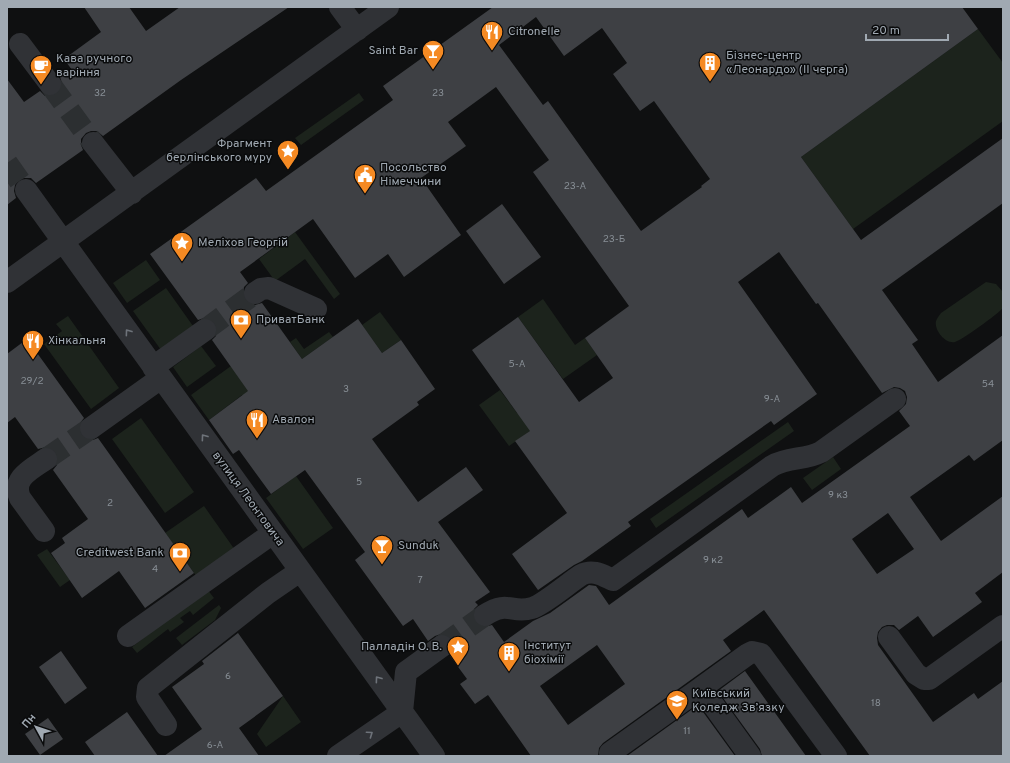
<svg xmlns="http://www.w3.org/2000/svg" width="1010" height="763" font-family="Overpass,sans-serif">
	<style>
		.green { fill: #1c231c }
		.building { fill: #3e4044; fill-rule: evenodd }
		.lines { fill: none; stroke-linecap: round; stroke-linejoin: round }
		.minor-tunnel { stroke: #2c2f31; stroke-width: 22; stroke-dasharray: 22 11; stroke-linecap: butt }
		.minor { stroke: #303236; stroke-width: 22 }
		.oneway { stroke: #6e737a }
		.labels { text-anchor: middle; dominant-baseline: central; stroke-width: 3; stroke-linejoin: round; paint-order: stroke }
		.number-label { font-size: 10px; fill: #888f96 }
		.poi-label { font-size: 12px; fill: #a0a9b2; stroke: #0a0b0c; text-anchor: start }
		.street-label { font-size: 12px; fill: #a0a9b2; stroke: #0a0b0c }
	</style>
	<rect width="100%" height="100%" fill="#0f1011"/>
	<!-- green -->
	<path class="green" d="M978 29 1003 63V121L853 229 801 157Z
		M359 93 364 100 301 145 295 138Z
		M295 232 340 294 334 299 305 259 275 281 259 259Z
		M146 260 160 280 127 303 113 283Z
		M986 282 996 284 1003 292V308C998 314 962 340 955 342 945 344 934 330 936 321 937 318 939 316 941 313Z
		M166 288 193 326 161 350 133 311Z
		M543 299 575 345 585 338 597 355 563 379 518 317Z
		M380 312 401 340 382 353 362 325Z
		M68 316 119 388 91 409 44 344 62 331 56 324Z
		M329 332 333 337 302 359 290 342 296 338 304 349Z
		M201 346 216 366 187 387 173 367Z
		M231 366 252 395H242L209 420 191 395Z
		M500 390 517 413 542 423 509 446 479 405Z
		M141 418 194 492 165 513 112 439Z
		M788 422 794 431 656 528 650 519Z
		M833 457 841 469 812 490 803 478Z
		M296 476 333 528 303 549 266 498Z
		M204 506 235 550 197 577 165 533Z
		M47 549 70 580 60 587 37 555Z
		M207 589 214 598 193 615 190 611 180 618 184 622 170 632 168 629 137 653 132 647Z
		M219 605 221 608 215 620 182 645 176 638Z
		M283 696 301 722 266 747 257 734Z"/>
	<!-- building -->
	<path class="building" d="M84 7H129L146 31 180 7H289L181 80 103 136 97 131H91L86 133 81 139V145L83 150 36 183 31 178H24L19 180 15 185 14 191 16 198 7 205V79L24 102 40 91 45 96H52L58 94 62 89V83L60 77 72 70 64 59 101 32Z
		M493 7H962L978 29 801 157 861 240 1003 138V203L882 290 918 340 912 344 938 382 1003 335V440L974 461 969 455 910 497 941 541 1003 496V572L975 593 982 602 933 637 918 616 899 630 894 625H887L882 627 878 632 877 638 878 645 933 722 974 693 978 699 1003 681V756H870L764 610 723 640 731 651 603 743 599 748 598 756H531L488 695 475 704 460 684 467 679 450 656 454 651V645L452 638 447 634H441L435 636 428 641 413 619 403 626 355 560 365 552 305 470 271 494 239 450 233 454 209 420 248 391 212 340 216 336 217 329 215 322 211 319 204 318 198 320 150 254 256 178 266 191 393 100 383 86ZM536 17 564 56 602 28 627 63 613 74 640 111 654 101 710 179 701 186 702 187 641 231 548 101 543 105 499 45ZM496 87 549 160 533 172 629 306 585 338 613 378 579 402 518 317 472 350 530 431 515 441 567 513 512 554 538 590 574 565 582 561 631 526 628 522 771 421 774 425 817 394 738 282 779 252 816 304 818 303 882 393 894 387 900 388 905 391 907 397 906 404 899 411 910 426 802 503 791 487 748 518 742 509 609 605 596 586 589 585 550 613 533 621 504 642 492 625 484 627 478 625 474 621 473 614 474 609 478 605 475 602 490 592 438 522 483 490 466 467 418 502 372 439 419 405 417 402 435 389 401 340 382 353 358 319 302 359 262 303 255 305 249 304 245 300 243 293 244 287 248 283 240 272 313 219 355 278 388 254 404 277 461 235 421 178 466 146 448 122ZM888 513 914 549 877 574 852 539ZM597 645 625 684 568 725 540 686Z
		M502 204 541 257 504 284 466 231Z
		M27 339 84 418 80 423 79 429 81 435 86 439 93 440 98 438 194 573 145 608 119 571 82 598 51 553 65 543 62 538 88 519 53 470 57 465 58 458 56 452 51 448 46 447 38 449 15 417 7 423V354Z
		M238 633 283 696 239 728 259 756H164L202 729 172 687 204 664 202 661Z
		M61 651 87 688 65 704 39 667Z
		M745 671 806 756H762L760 749 718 691Z
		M698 705 735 756H627Z
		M127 712 158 756H95L85 742Z
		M48 718 63 739 40 755 25 734Z"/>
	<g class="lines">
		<!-- minor-tunnel -->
		<path class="minor-tunnel" d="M50 84 93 143
			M7 163 26 190
			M205 330 255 293
			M46 459 91 428
			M442 646 485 615"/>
		<!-- minor -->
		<path class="minor" d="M340 7 357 30
			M20 44 50 84
			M93 143 132 193
			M26 190 434 756
			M7 282 388 7
			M255 293 261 289 269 288 316 309
			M153 367 205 330
			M91 428 161 378
			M44 531 20 498C11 478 32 469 46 459
			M485 615C508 600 512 614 532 608 543 605 570 582 581 575 593 569 602 575 613 580L772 466C788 457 805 460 821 452L895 399
			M128 636 273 533
			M889 637 916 674 924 679H929L1003 626
			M701 688 748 654 752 652 761 654 836 756
			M166 725 147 697 148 688 268 593 300 571
			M610 753 701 688 750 756
			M338 756 402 712 406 672 442 646"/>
	</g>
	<!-- one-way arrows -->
	<defs><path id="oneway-chevron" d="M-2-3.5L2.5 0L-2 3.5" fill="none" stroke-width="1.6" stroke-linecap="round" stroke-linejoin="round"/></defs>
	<g class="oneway">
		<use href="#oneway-chevron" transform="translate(128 332) rotate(-126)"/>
		<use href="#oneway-chevron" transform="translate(204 437) rotate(-126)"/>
		<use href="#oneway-chevron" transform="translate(378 679) rotate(-126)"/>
		<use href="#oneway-chevron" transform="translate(370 734) rotate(-35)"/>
	</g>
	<!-- icons -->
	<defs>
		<g id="restaurant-pin" transform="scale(1.15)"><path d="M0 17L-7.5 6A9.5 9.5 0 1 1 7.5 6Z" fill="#f58a23" stroke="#0a0b0c"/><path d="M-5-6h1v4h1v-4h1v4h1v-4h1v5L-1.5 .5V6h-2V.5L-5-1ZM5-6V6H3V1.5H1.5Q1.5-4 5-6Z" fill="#fff"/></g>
		<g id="bar-pin" transform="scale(1.15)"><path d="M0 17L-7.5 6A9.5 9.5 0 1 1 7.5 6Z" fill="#f58a23" stroke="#0a0b0c"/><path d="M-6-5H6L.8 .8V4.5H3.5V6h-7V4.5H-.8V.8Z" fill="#fff"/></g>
		<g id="building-pin" transform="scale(1.15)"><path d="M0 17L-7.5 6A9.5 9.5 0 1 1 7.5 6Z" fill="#f58a23" stroke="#0a0b0c"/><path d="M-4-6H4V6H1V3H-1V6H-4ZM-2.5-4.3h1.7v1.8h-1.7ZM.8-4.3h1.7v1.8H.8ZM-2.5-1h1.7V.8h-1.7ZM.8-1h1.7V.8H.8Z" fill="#fff"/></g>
		<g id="cafe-pin" transform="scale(1.15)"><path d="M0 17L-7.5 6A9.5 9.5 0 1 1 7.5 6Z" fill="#f58a23" stroke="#0a0b0c"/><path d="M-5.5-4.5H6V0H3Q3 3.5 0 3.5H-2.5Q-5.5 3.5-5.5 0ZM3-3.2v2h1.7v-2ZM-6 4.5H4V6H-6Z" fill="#fff"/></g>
		<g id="sight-pin" transform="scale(1.15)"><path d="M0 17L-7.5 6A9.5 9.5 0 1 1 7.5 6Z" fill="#f58a23" stroke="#0a0b0c"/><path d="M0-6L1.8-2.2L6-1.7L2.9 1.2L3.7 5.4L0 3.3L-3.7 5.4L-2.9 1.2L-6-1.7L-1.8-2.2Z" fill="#fff"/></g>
		<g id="civic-pin" transform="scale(1.15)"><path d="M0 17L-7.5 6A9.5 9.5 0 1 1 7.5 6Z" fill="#f58a23" stroke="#0a0b0c"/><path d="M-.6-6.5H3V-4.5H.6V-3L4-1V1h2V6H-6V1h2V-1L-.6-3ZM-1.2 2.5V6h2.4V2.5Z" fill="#fff"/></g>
		<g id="bank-pin" transform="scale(1.15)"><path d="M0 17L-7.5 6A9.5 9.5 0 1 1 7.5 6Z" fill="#f58a23" stroke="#0a0b0c"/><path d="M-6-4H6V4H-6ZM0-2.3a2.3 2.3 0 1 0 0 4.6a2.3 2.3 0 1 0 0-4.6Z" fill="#fff"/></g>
		<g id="university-pin" transform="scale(1.15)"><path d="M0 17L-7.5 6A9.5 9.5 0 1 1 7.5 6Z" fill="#f58a23" stroke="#0a0b0c"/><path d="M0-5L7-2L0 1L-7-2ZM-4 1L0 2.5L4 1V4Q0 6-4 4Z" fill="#fff"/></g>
	</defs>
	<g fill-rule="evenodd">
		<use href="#restaurant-pin" x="492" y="32"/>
		<use href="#bar-pin" x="433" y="51"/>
		<use href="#building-pin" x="710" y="63"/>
		<use href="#cafe-pin" x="41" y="66"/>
		<use href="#sight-pin" x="288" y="151"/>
		<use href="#civic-pin" x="365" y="175"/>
		<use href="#sight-pin" x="182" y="243"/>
		<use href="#bank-pin" x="241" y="320"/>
		<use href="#restaurant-pin" x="33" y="341"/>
		<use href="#restaurant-pin" x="257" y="420"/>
		<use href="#bar-pin" x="382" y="546"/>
		<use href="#bank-pin" x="180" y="553"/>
		<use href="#sight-pin" x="458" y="647"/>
		<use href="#building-pin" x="509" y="653"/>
		<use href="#university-pin" x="677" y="701"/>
	</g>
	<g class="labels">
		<!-- number labels -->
		<g class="number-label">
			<text x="100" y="93">32</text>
			<text x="438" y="93">23</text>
			<text x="575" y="186">23-А</text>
			<text x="614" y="239">23-Б</text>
			<text x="517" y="364">5-А</text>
			<text x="32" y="381">29/2</text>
			<text x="988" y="384">54</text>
			<text x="346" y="389">3</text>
			<text x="772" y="399">9-А</text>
			<text x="359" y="482">5</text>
			<text x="838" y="495">9 к3</text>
			<text x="110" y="503">2</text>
			<text x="713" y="560">9 к2</text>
			<text x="155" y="569">4</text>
			<text x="420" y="580">7</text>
			<text x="228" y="676">6</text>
			<text x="876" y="703">18</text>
			<text x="687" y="731">11</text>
			<text x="215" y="745">6-А</text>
		</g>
		<!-- poi labels -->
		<g class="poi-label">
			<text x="508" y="32">Citronelle</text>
			<text x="418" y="51" text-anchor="end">Saint Bar</text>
			<text x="726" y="56">Бізнес-центр<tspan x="726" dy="14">«Леонардо» (II черга)</tspan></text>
			<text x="56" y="59">Кава ручного<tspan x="56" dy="14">варіння</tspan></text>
			<text x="272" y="144" text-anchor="end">Фрагмент<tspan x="272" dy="14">берлінського муру</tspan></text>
			<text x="380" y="168">Посольство<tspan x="380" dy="14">Німеччини</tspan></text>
			<text x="198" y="243">Меліхов Георгій</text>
			<text x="256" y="320">ПриватБанк</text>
			<text x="48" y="341">Хінкальня</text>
			<text x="272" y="420">Авалон</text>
			<text x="398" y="546">Sunduk</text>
			<text x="164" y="553" text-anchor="end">Creditwest Bank</text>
			<text x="524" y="646">Інститут<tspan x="524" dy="14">біохімії</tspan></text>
			<text x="442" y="647" text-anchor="end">Палладін О. В.</text>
			<text x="692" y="694">Київський<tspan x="692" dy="14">Коледж Зв’язку</tspan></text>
		</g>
		<!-- street labels -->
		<g class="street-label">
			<text transform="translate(248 499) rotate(54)">вулиця Леонтовича</text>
		</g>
	</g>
	<!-- border -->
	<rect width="1010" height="763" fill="none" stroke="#a0a9b2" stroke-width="16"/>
	<!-- north arrow -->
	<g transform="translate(36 727) rotate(310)" stroke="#0a0b0c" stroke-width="3" paint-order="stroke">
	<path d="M0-3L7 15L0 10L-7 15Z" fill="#a0a9b2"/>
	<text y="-6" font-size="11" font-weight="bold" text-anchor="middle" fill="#a0a9b2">Пн</text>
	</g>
	<!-- scale -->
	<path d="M866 34v6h82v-6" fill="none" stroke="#a0a9b2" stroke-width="2"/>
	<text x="872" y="34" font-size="12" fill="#a0a9b2" stroke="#0a0b0c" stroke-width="3" paint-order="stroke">20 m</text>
</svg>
